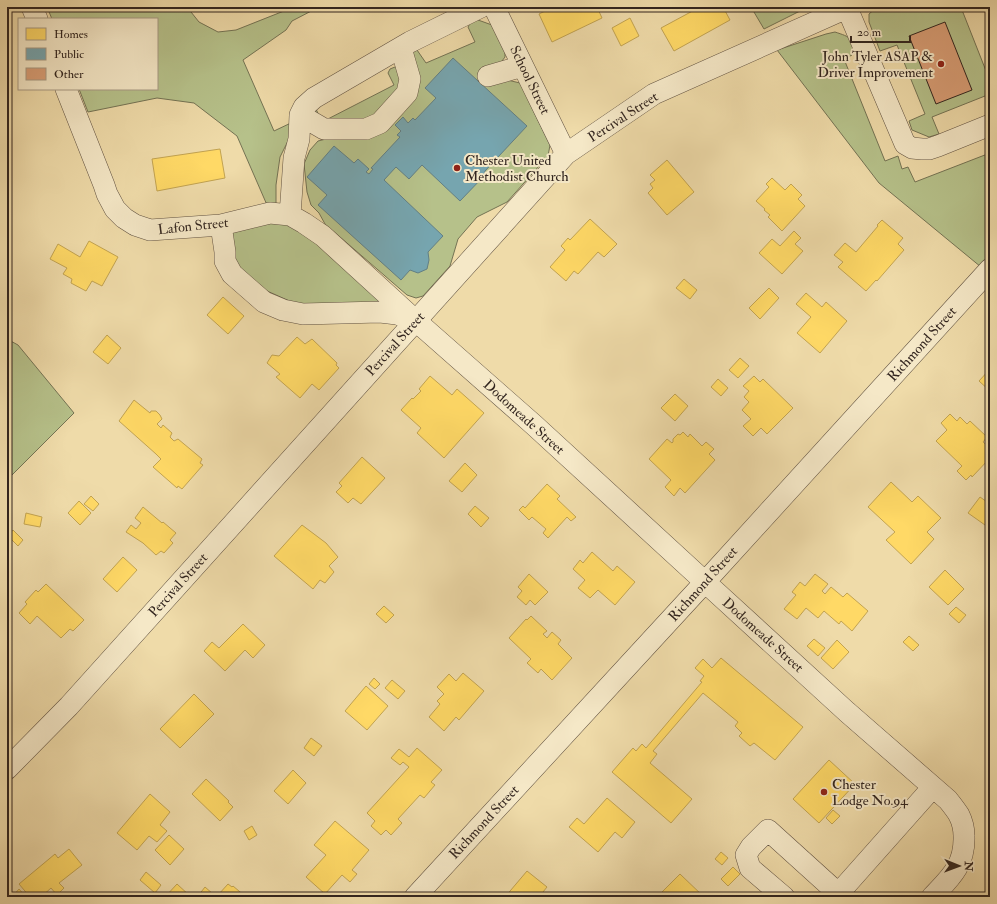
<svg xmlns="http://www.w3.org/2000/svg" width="997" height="904" font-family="'IM FELL Double Pica',serif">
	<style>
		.green { fill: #b6c18a; stroke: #747354 }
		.homes { fill: #ffd966; stroke: #c2a351 }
		.public { fill: #76a5af; stroke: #627f84 }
		.building { fill: #d99e76; stroke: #32251f }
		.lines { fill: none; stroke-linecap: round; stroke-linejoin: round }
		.minor-casing { stroke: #615242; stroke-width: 22 }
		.minor { stroke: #f5e8c7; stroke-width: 21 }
		.poi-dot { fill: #8f2418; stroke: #f5e8c7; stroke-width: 1.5 }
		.labels { text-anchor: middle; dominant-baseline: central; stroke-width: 4; stroke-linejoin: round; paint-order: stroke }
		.poi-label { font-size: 14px; fill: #32251f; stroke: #f5e8c7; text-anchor: start }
		.street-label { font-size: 14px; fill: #32251f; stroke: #f5e8c7 }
	</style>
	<rect width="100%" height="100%" fill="#efdba9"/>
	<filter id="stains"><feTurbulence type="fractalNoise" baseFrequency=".005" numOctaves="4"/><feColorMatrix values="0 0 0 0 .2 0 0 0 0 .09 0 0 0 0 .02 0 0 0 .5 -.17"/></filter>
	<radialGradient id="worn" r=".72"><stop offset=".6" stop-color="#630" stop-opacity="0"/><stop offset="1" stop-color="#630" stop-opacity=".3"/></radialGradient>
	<!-- green -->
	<path class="green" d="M47 7H187L199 22 218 32 236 30 294 7H319L292 21 286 30 243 60 274 131 293 122 294 131 288 141 280 157 276 185V204L267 205 237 136 194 103 157 98 88 112 79 89H157V19H52Z
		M751 7H808L764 29Z
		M877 7H970L962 10 990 81V94L932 117 939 134 929 137 912 130 909 121 925 114 897 45 880 51 869 22V14Z
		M478 20 492 25 505 49V57L499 65 503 79 520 83 550 145 548 156 507 202 477 217 458 239 450 266 423 296 416 298 407 295 325 224 319 213 311 205 307 192 304 164 310 150 318 141 330 138 384 132 411 53 417 50 426 63 475 42 468 27 471 22Z
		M835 32C850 37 855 38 852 55L844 59 885 161 898 156 902 169 908 167 915 182 990 153V257L981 267 879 183 777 50 826 34Z
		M395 67 399 70 400 85 394 97 367 121 320 124 312 109H316L322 122 394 85 388 73 390 69Z
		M279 222 303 230 387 304 305 308 256 286 230 259 225 230Z
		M7 339 18 345 74 413 7 480Z"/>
	<!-- homes -->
	<path class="homes" d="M553 7H597L602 18 552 42 539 14Z
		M700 7H723L730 20 674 51 661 28Z
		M630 18 639 36 621 46 612 28Z
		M220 149 225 178 157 191 152 159Z
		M667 160 694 192 667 215 648 193 653 188 650 184 655 180 650 175Z
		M772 178 785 190 791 184 802 195 798 199 805 206 782 231 768 217 770 215 764 210 765 209 756 201 769 187 766 184Z
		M590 219 617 244 604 257 598 252 578 274 574 271 566 281 550 267 565 250 561 246 568 238 570 240Z
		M882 220 903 238 898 244 904 250 877 281 876 280 866 291 838 267 843 262 834 255 845 243 856 252 878 226 877 225Z
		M794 231 801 238 795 244 803 251 782 274 759 253 772 239 780 246Z
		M89 241 118 257 102 286 92 281 86 291 71 283 72 279 63 274 67 268 50 259 58 244 80 257Z
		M684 279 697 290 690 299 676 288Z
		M769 288 779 298 760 319 749 308Z
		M806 293 822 307 826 302 847 321 820 353 797 333 811 317 796 304Z
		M223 297 244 316 228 334 207 315Z
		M107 335 121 348 108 364 93 352Z
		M297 337 305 344 312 339 337 363 336 365 339 368 319 390 312 384 300 398 276 377 280 374 267 363 272 355 279 356Z
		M740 358 749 366 738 378 729 370Z
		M990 369V391L979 381Z
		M430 376 452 395 457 389 484 413 444 458 417 433 421 428 401 410 412 398 413 399 421 391 419 389Z
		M754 376 760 382 763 379 793 408 767 434 761 428 753 436 743 426 751 419 742 410 749 402 744 397 749 391 743 386Z
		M718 379 728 388 721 396 711 387Z
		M675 394 688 406 675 421 661 408Z
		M134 400 150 413 151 411H156L160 415 162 419 157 424 161 428 163 425 172 433 170 437 174 441 178 439 202 459 200 463 203 465 182 489 178 486 177 488 153 467 161 459 156 454 119 421Z
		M950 414 957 421 960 417 967 424 970 421 987 437 983 442 990 448V458L972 477 971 475 966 480 957 471 962 466 936 441 947 430 941 423Z
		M683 432 688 437 690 434 702 446 706 442 714 449 709 454 715 460 685 493 680 488 674 496 665 487 671 480 649 459 667 439 672 443 673 442V439L678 434 680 435Z
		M362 457 385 478 361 504 353 498 348 503 336 492 342 486 339 483Z
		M465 463 477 475 462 492 449 481Z
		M891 482 912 502 918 496 941 518 927 532 934 539 911 564 886 540 895 532 868 507Z
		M547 484 560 496 557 499 576 517 571 521 567 517 548 538 543 533 546 529 532 517 529 520 519 510 523 506 525 508Z
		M91 496 99 504 93 511 84 504Z
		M980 497 990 504V518L985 525 968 513Z
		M79 501 91 513 80 525 68 513Z
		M475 506 489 518 481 527 468 514Z
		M143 507 162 523 163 522 176 533 170 540 173 543 164 553 161 551 156 555 143 543 126 532 131 525 136 529 141 523 135 518Z
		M26 513 42 517 40 527 24 524Z
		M302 525 326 543 338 557 329 566 334 572 325 583 320 580 313 589 274 556Z
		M13 530 23 540 18 546 8 536Z
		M592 552 613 571 617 566 635 582 615 605 598 590 590 598 578 588 585 580 573 569 580 560 583 563Z
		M123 557 137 570 117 592 103 579Z
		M945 570 964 589 948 605 929 587Z
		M529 574 548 592 535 605 530 600 526 605 517 597 522 591 518 587Z
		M815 574 828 584 822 591 825 594 831 587 843 597 847 593 868 611 852 631 841 621 839 624 824 611 818 618 806 608 797 619 784 609 796 595 792 592 800 582 805 586Z
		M46 584 84 620 73 631 70 629 61 638 37 616 30 624 19 613 27 604 25 602 36 590 38 592Z
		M384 606 394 615 386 623 376 614Z
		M956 607 966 615 959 623 949 614Z
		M531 616 547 631 543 634 547 638 552 632 561 640 558 644 572 658 552 680 541 669 538 673 527 663 531 659 509 638 526 619 527 620Z
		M243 624 265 645 253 658 245 650 225 671 204 651 212 642 219 648Z
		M909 636 919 645 913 651 903 642Z
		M814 639 825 648 818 656 807 646Z
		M837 640 849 652 833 669 821 658Z
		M721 658 803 727 775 760 754 743 750 746 739 736 742 733 735 726 738 722 703 693 653 751 657 754 650 763 692 799 671 823 612 772 633 748 636 751 642 744 646 748 702 682 700 681 704 676 695 668 703 659 712 668Z
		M463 673 484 691 459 720 456 717 444 731 429 717 440 704 437 701 444 694 437 687 449 674 456 681Z
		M374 678 380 684 375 689 369 684Z
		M392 680 405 691 398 699 385 688Z
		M366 686 388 706 367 730 345 711Z
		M194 694 214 714 180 748 160 729Z
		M311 738 322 746 314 756 304 748Z
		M417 748 442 770 431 782 435 785 424 798 420 795 398 819 402 823 391 835 386 830 381 835 371 826 375 821 367 813 409 767 403 762 400 765 391 758 399 749 409 757Z
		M829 760 855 784 819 823 793 799Z
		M293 770 306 783 288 804 274 791Z
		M206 779 229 801 228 802 233 807 220 821 192 794Z
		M150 794 170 812 160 825 167 831 157 842 149 836 137 850 117 833Z
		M607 798 635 822 622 838 615 832 598 852 569 827 577 818 584 824Z
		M833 810 840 816 832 824 826 818Z
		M335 821 369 850 352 870 357 874 350 882 342 875 325 894 306 877 326 855 314 845Z
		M252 826 257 835 249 840 244 831Z
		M169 835 184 849 170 865 155 850Z
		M69 849 82 865 59 883 64 888 57 895 51 888 41 897H30L19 884 55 854 58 858Z
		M721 852 728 858 722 865 715 859Z
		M733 867 740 874 728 886 721 879Z
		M527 871 547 887 539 897H505Z
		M146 872 161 885 155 893 140 880Z
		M680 874 704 897H665L661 893Z
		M177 884 190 896V897H165Z
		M228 884 232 887 233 886 246 897H199L198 896 205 887 213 894 218 895Z
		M19 889 26 897H12Z"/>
	<!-- public -->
	<path class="public" d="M453 58 527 126 485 171 484 176 460 201 422 165 409 179 396 167 384 180 443 236 428 252 429 260 427 269 418 273 410 270 401 280 318 205 327 195 307 177 334 146 354 163 358 159 369 169 366 172 369 174 373 169 371 168 400 137 397 135 401 131 395 125 403 117 408 123 413 118 415 120 436 98 425 88Z"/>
	<!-- building -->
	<path class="building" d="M945 22 972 90 936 104 909 36Z"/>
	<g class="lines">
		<!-- minor casing -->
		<g class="minor-casing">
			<path id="minor" d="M32 7 37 19
				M494 7 566 154
				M847 8 905 144 912 148 922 149H929L938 146 990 125
				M488 76 523 66
				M66 89 104 185 107 194 115 209 124 218 135 225 150 230 221 225 270 213 290 215 304 223 323 236 416 321 534 425 705 582 847 712 948 800C952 805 956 810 959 815 962 821 964 830 964 836 965 865 951 877 932 897
				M300 115 324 129H366L380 123 407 93 410 79 401 48
				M290 215 294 158 299 139 300 115 304 107 314 98 410 42 481 7
				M221 225 225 252V261L232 274 264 302 283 310 303 314 380 312 397 314 414 320
				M7 769 69 706 566 154 654 94 849 7
				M838 894 933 787
				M415 897 705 582 990 269
				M784 897 750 868 746 855 751 847 768 830 842 897"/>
		</g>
		<!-- minor -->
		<use href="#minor" class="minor"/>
	</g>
	<!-- markers -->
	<g class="poi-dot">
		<circle cx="941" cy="64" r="4"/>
		<circle cx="457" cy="168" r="4"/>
		<circle cx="824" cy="792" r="4"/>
	</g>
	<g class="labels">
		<!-- poi labels -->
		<g class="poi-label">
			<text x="933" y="56" text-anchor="end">John Tyler ASAP &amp;<tspan x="933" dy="16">Driver Improvement</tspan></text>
			<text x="465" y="160">Chester United<tspan x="465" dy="16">Methodist Church</tspan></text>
			<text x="832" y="784">Chester<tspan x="832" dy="16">Lodge No.94</tspan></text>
		</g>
		<!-- street labels -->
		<g class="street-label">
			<text transform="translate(530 80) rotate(64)">School Street</text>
			<text transform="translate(623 117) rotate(-33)">Percival Street</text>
			<text transform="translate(193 226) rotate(-6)">Lafon Street</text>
			<text transform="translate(395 344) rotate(-48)">Percival Street</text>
			<text transform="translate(922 344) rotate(-48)">Richmond Street</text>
			<text transform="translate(524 417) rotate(42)">Dodomeade Street</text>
			<text transform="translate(703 584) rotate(-48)">Richmond Street</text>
			<text transform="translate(178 585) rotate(-48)">Percival Street</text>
			<text transform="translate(763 635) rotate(42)">Dodomeade Street</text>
			<text transform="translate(484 822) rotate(-47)">Richmond Street</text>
		</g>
	</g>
	<!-- margin -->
	<rect width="997" height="904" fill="none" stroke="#efdba9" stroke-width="24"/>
	<rect x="8" y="8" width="981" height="888" fill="none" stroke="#32251f" stroke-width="2"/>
	<rect x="12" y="12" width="973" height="880" fill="none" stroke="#32251f"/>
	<!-- legend -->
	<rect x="18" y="18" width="140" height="72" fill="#f5e8c7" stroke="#a79a84"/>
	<rect x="26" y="28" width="20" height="12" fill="#ffd966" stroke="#a79a84"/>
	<text x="54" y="38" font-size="12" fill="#32251f">Homes</text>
	<rect x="26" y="48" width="20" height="12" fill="#76a5af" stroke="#a79a84"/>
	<text x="54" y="58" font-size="12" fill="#32251f">Public</text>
	<rect x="26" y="68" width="20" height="12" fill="#d99e76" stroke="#a79a84"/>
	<text x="54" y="78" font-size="12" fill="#32251f">Other</text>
	<!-- north arrow -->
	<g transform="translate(959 866) rotate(91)" stroke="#f5e8c7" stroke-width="3" paint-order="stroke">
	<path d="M0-3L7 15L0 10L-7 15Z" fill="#32251f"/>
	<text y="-6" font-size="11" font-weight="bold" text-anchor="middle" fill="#32251f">N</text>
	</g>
	<!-- scale -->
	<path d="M851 36v6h59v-6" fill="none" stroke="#32251f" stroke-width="2"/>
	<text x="857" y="36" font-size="12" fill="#32251f" stroke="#f5e8c7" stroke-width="3" paint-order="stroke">20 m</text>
	<rect width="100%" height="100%" filter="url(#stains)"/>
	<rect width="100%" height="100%" fill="url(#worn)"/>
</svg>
